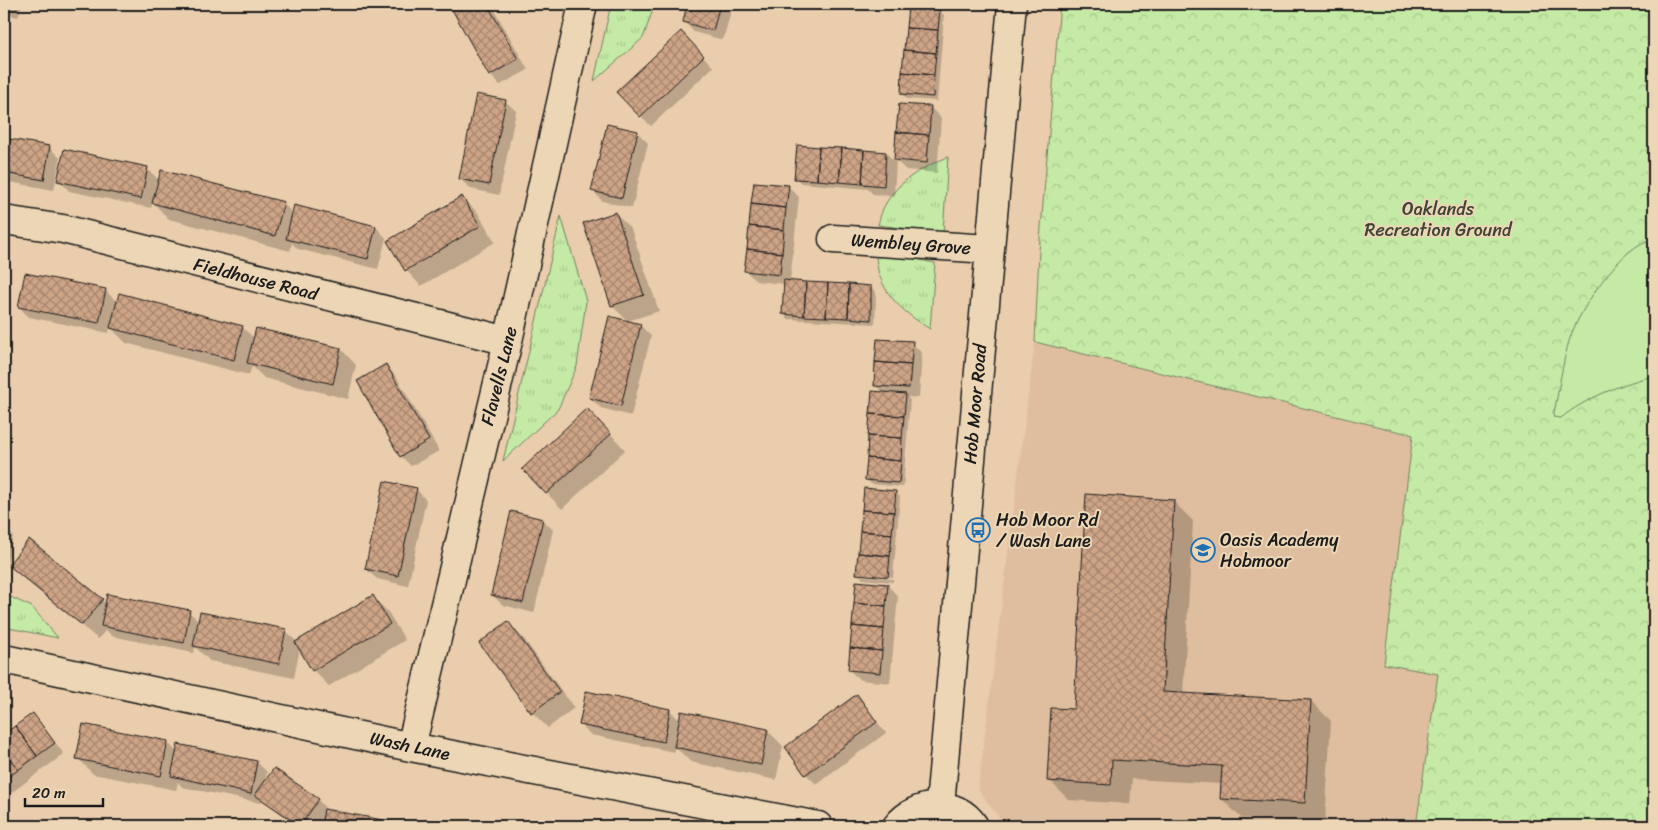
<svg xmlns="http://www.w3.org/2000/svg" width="1658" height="830" font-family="Sriracha,sans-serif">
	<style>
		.built { fill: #debe9e }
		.grass { fill: url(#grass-tufts); stroke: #708360 }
		.forest { fill: url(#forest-crowns); stroke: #708360 }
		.garden { fill: #c4eaa5; stroke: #708360 }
		.shadow { fill: #0003 }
		.building { fill: url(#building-cross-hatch); stroke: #1c1c1c }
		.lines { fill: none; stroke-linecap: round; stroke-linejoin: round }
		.minor-casing { stroke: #1c1c1c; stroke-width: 31 }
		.minor { stroke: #ecd6b5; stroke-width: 28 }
		.labels { text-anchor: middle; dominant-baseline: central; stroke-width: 4; stroke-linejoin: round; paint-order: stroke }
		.park-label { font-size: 18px; fill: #3e4537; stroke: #ecd6b5 }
		.street-label { font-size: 18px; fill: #1c1c1c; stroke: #ecd6b5 }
		.poi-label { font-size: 18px; fill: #1c1c1c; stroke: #ecd6b5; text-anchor: start }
	</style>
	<defs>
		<pattern id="grass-tufts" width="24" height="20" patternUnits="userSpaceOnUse" patternTransform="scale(1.25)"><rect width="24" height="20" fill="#c4eaa5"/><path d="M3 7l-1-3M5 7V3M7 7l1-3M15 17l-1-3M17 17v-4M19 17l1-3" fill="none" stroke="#a8c88d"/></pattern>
		<pattern id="forest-crowns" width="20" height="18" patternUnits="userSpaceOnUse" patternTransform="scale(1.25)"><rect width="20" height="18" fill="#c4eaa5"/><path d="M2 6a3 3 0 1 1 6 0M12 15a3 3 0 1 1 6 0" fill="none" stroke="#a8c88d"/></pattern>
		<pattern id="building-cross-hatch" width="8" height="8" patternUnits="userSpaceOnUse" patternTransform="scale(1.25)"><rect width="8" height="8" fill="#cea487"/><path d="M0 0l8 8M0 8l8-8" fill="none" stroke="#a6856e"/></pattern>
	</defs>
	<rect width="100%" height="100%" fill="#eacdac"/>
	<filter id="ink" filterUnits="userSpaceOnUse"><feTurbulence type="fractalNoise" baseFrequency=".02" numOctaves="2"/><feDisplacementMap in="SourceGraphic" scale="10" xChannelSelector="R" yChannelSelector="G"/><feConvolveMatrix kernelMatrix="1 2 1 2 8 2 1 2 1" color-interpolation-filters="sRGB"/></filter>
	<g filter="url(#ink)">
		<!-- built -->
		<path class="built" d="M1035 342 1413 435 1384 664 1438 673 1416 826H1005L978 789Z"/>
		<!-- grass -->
		<path class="grass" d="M611 4H655L643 38 594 81Z
			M948 157 943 233 878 225C880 218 882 209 886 203 899 180 925 166 948 157Z
			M561 216 586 301 577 366 558 409 503 461Z
			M876 251 935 263 930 329C901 311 875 289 876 251Z
			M4 594 32 607 58 638 4 627Z"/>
		<!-- forest -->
		<path class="forest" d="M1060 4H1654V826H1416L1438 674 1384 664 1413 435 1035 342 1039 251Z"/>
		<!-- garden -->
		<path class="garden" d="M1647 241 1654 256V376C1625 382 1584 399 1561 418L1553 417C1559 391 1562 363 1570 338 1580 309 1618 251 1647 241Z"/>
		<!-- shadow -->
		<path class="shadow" d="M4 4H22L18 17 4 13Z
			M421 4H444L442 11Z
			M450 4H491L528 70 500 85 490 75Z
			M689 4H733L723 40 694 32 684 22Z
			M939 10 944 15 937 101 907 99 902 94Z
			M691 43 713 67 651 126 641 116Z
			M505 101 516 111 499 195 471 189 460 179Z
			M900 105 931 108 941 118 937 173 906 170 896 161 894 196 873 194 868 189 801 183 796 178 886 153 895 162Z
			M637 132 648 143 632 208 602 201 592 190Z
			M4 139 49 147 60 158 54 190 4 181Z
			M147 169 159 180 283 203 293 214 295 207 376 227 386 238 378 269 298 249 292 243 290 251 169 219 153 203 151 208 69 191 59 180Z
			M788 186 799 197 790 282 871 287 876 292 875 324 788 319 783 314 785 284 756 281 746 271Z
			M462 197 478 213 495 242 421 286 406 270Z
			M615 213 631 229 659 311 628 321 612 306 584 224Z
			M105 290 118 303 242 327 255 339 257 329 341 349 356 365 348 399 264 378 252 366 249 375 126 343 110 327 109 333 29 317 19 307Z
			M610 318 641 326 651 336 631 416 601 408 590 398Z
			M912 343 922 353 919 398 907 397 910 400 903 487 871 484 866 479 883 393 875 385Z
			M386 366 396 376 439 451 411 466 401 456Z
			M603 425 625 450 562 509 524 469Z
			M416 489 426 500 408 586 377 579 366 569Z
			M895 492 900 497 893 577 861 574V576L893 579V582L863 579 858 574Z
			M1173 501 1193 521 1183 694 1311 701 1331 721 1325 823 1241 818 1221 798 1222 784 1132 779 1130 804 1069 800 1049 780 1075 710Z
			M543 520 553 530 534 613 503 605 492 595Z
			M4 526 13 536 6 569 4 568Z
			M10 565 102 600 106 604 189 612 199 621 285 630 297 642 373 597 388 612 405 640 329 686 313 670 300 648 294 678 210 661 195 647 194 653 112 636 106 630 98 639 25 580Z
			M887 585 898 596 890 683 860 680 849 670Z
			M508 623 524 639 574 708 548 728 532 712 481 643Z
			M587 693 670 710 680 721 767 730 783 746 776 780 691 762 675 747 674 752 591 735 580 724Z
			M856 696 886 733 816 784 806 774Z
			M33 714 64 754 4 798V735Z
			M167 742 177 752 179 745 257 762 267 772 265 783 318 800 328 811 408 826H322L324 817 318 826H298L262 799 261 803 182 787 178 782 176 790 93 774 78 758Z"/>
		<!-- building -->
		<path class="building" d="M449 4H487L518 59 489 76Z
			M687 4H720L713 31 683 22Z
			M908 6 940 9 938 30 906 28Z
			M906 28 938 30 936 53 904 50Z
			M681 31 704 56 640 117 616 92Z
			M904 50 936 53 934 75 902 72Z
			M902 72 934 75 933 97 901 94Z
			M476 94 506 100 489 185 459 179Z
			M899 104 931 106 929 135 896 132Z
			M607 124 638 131 622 198 591 191Z
			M896 132 929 135 927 163 894 160Z
			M4 138 50 146 44 180 4 173Z
			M797 145 819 147 817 180 794 179Z
			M819 147 842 148 839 182 817 180Z
			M842 148 864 150 862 184 839 182Z
			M64 149 148 167 141 199 57 181Z
			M864 150 886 152 884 186 862 184Z
			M161 170 284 202 275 236 152 203Z
			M754 182 789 185 786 208 751 204Z
			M462 196 480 226 405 271 387 241Z
			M751 204 786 208 784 230 749 226Z
			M294 205 376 226 368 259 286 239Z
			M616 212 644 295 611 306 583 223Z
			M749 226 784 230 782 253 747 249Z
			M747 249 782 253 780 275 744 271Z
			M25 273 106 289 99 323 18 307Z
			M784 280 806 282 804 316 782 314Z
			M806 282 828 283 826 317 804 316Z
			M828 283 849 284 848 318 826 317Z
			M849 284 871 286V320L848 318Z
			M119 293 243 326 234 360 110 328Z
			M609 316 641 324 621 406 589 398Z
			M256 328 341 348 333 384 247 363Z
			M877 339 913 341 911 365 875 362Z
			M875 362 911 365 909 388 874 386Z
			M386 364 429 440 400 457 357 381Z
			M872 391 906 394 904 416 870 414Z
			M587 408 611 434 546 494 522 469Z
			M870 414 904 416 902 438 868 436Z
			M868 436 902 438 901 461 867 458Z
			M867 458 901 461 899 483 865 480Z
			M384 481 417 488 398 576 365 569Z
			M864 488 896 491 894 512 862 510Z
			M1086 494 1174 500 1163 692 1311 700 1305 803 1220 799 1222 766 1112 760 1111 785 1047 781 1051 708 1074 709Z
			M862 510 894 512 892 534 860 531Z
			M511 511 543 519 523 603 491 595Z
			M860 531 892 534 890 556 858 553Z
			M29 539 103 599 82 625 8 565Z
			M858 553 890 556 888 577 856 574Z
			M856 581 888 584 886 606 854 603Z
			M107 594 190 610 184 643 101 626Z
			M373 595 390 624 312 671 295 642Z
			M854 603 886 606 884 629 852 626Z
			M200 612 286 629 279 664 193 646Z
			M508 621 560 692 531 713 479 643Z
			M852 626 884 629 882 651 850 648Z
			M850 648 882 651 880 673 848 670Z
			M586 691 670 709 664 742 579 725Z
			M857 694 877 722 805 775 785 747Z
			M681 711 768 729 761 765 674 747Z
			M33 713 55 743 37 756 15 726Z
			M83 724 168 741 161 776 76 759Z
			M15 726 37 756 18 770 4 749V734Z
			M178 744 257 761 251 794 171 776Z
			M4 749 18 770 4 780Z
			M274 768 319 799 300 826 255 795Z
			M324 809 415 826H321Z
			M528 822 551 826H527Z"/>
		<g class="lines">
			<!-- minor casing -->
			<g class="minor-casing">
				<path id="minor" d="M4 220 63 229 508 341
					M833 239 989 249
					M4 659 411 747 818 826
					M411 747 508 341 583 4
					M940 805 1012 4
					M897 826C916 802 956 798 974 826"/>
			</g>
			<!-- minor -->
			<use href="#minor" class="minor"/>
		</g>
	</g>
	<!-- icons -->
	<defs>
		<g id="bus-ring" transform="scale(1.25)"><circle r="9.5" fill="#ecd6b5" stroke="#1f6fb2" stroke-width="1.5"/><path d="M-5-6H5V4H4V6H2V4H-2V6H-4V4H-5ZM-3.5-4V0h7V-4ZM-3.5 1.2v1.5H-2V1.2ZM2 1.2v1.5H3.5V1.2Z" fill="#1f6fb2"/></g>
		<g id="school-ring" transform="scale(1.25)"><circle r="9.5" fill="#ecd6b5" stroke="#1f6fb2" stroke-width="1.5"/><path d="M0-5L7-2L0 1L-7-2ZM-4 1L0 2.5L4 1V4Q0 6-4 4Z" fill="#1f6fb2"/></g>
	</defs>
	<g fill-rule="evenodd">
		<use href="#bus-ring" x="978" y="530"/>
		<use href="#school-ring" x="1203" y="550"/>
	</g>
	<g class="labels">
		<!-- park labels -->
		<g class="park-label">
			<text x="1438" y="209">Oaklands<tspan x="1438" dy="21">Recreation Ground</tspan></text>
		</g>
		<!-- street labels -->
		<g class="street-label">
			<text transform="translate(911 244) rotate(4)">Wembley Grove</text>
			<text transform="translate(256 279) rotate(14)">Fieldhouse Road</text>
			<text transform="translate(499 376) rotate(-76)">Flavells Lane</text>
			<text transform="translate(975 404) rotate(-85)">Hob Moor Road</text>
			<text transform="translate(410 746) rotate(12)">Wash Lane</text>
		</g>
		<!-- poi labels -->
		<g class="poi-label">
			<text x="996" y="520">Hob Moor Rd<tspan x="996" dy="21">/ Wash Lane</tspan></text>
			<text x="1220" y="540">Oasis Academy<tspan x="1220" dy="21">Hobmoor</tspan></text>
		</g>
	</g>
	<!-- margin -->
	<rect width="1658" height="830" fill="none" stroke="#ecd6b5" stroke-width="20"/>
	<rect x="10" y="10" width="1638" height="810" fill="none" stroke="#1c1c1c" stroke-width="2" filter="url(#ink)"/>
	<!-- scale -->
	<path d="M25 798v8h78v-8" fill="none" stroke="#1c1c1c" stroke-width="2.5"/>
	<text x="32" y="798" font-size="15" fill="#1c1c1c" stroke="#ecd6b5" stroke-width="4" paint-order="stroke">20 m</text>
</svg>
